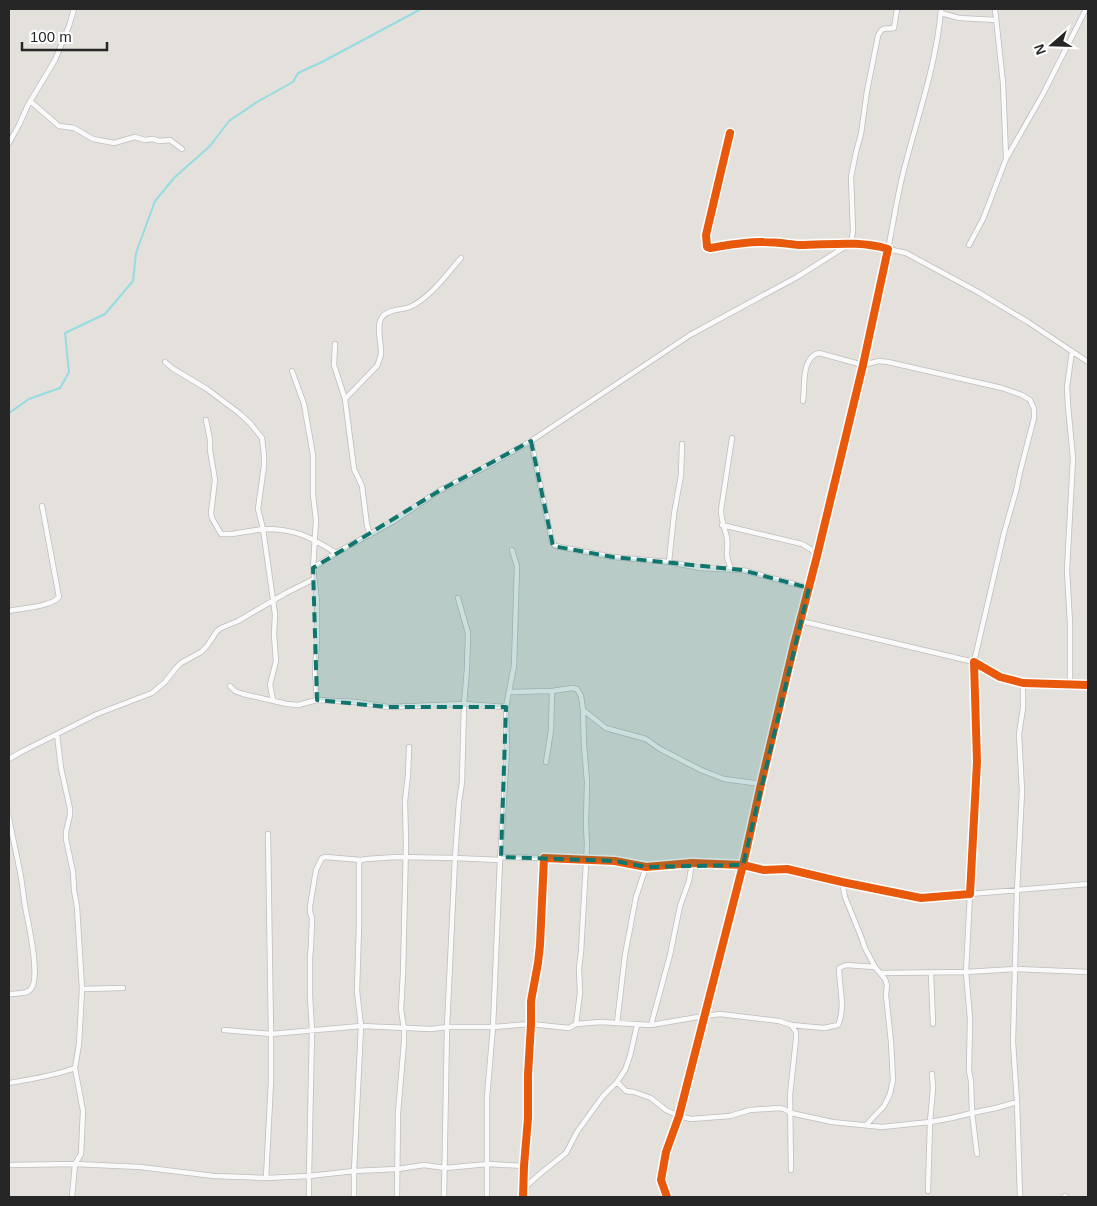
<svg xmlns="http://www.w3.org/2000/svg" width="1097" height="1206" font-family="Arial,sans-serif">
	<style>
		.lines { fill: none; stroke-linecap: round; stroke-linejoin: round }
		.stream { stroke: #94dce2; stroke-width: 2 }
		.minor-casing { stroke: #bebdbd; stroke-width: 6 }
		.minor { stroke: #fbfafa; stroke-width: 4.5 }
		.cycleway-casing { stroke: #fff; stroke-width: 11 }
		.cycleway { stroke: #e8590c; stroke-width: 8 }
		.marked { fill: #0f766e; fill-opacity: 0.2; stroke: #0f766e; stroke-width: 4; stroke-dasharray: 10 6; stroke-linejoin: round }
	</style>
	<rect width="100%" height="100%" fill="#e4e0dc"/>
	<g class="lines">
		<!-- stream -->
		<path class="stream" d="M9 413 29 399 60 388 69 372 65 333 105 314 133 281 136 253 155 201 175 177 210 146 229 121 257 102 293 82 298 73 322 62 421 9"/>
		<!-- minor casing -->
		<g class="minor-casing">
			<path id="minor" d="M941 9C937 61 919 112 906 162 898 190 894 220 888 249L906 253 978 292 1028 322 1088 362
				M995 9 1003 83 1006 157
				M941 13 959 18 996 20
				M30 101 59 126 74 128 93 139 114 143 135 137 145 140 153 139 159 141 170 140 182 149
				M9 143 19 125 28 105 55 60 69 26 74 9
				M969 245 983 219 1006 159 1043 94 1086 9
				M335 344 334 365 345 399 354 469 362 486 367 525 370 535
				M165 362 172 368 207 389 239 413 250 423 262 438 264 456V466L258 509 263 529C296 529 309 536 336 553
				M292 371 304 404 313 455V495L316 520 313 568 317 601V640L315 671 317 700
				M345 399 377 366C379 361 381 357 381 352 381 342 376 325 382 317 388 309 402 310 410 307 430 298 447 274 461 258
				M206 420 210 440V450L215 480 211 513 212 518 221 534H232L263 529 275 614 274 635 276 661 270 685 273 700
				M531 441 552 542 555 546 613 557 669 562 700 568 742 570 809 588
				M722 525 802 544 812 550 817 556
				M669 562 674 514 681 475 682 444
				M313 568 336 553 394 521 439 491 491 464 531 441 690 335 797 277 851 243 853 231 851 177 856 152 861 134 867 91 878 36C883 25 885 30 894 28L897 9
				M731 569C729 564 727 559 727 554 727 548 728 543 727 538 725 528 721 521 721 510L732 438
				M9 611C21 608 51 607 59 597L42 506
				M801 621 974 662 1004 533 1016 491 1020 472 1034 418V409L1030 400 1022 395 1002 388 888 362 879 361 863 365 819 353C801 357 805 387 803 401
				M1070 685V624L1067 570 1073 458 1068 406 1067 387 1072 351
				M230 686 235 691 243 694 287 704 298 705 317 700 356 702 388 707 464 704 506 707
				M510 692 552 691 572 688 577 689 581 696 583 710 584 745 587 782 586 824 587 845 581 952 579 968 580 993 576 1024
				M583 710 606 728 646 739 660 749 701 770 724 779 761 784
				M57 734 61 768 70 809V815L66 832V839L73 872 74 890 77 907 82 989 79 1044 75 1068 83 1111 81 1154 75 1164 72 1197
				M9 759 21 752 97 714 152 693 165 682 176 668 181 663 201 652 207 646 217 631 221 628 238 621 286 593 314 579
				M546 762 551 730 552 691
				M9 818C12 835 16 851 19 867 22 880 23 893 25 906 28 922 41 977 31 989 26 995 15 993 9 994
				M501 857 544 858
				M361 860 326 857 322 858 316 870 310 906V912L312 918 311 946 310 957V996L312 1030 309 1176 354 1171 398 1169 424 1165 445 1168 488 1164 524 1166
				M842 882 845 897 862 939 865 948 875 967 885 979 887 985 886 995 891 1042 893 1080 890 1094 884 1106 866 1125
				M881 973 966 972 970 894 1088 884
				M931 973 933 1024
				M82 989 123 988
				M617 1023 625 955 636 897 646 867
				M651 1025 670 955 680 906 689 881 692 863
				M224 1030 271 1034 361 1026 431 1029 447 1027H493L531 1024 569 1028 576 1024 600 1022 651 1025 704 1016 720 1014 779 1021 791 1025 824 1028 838 1025C846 1007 839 987 839 968L846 965 875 967
				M617 1082 626 1091 634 1092 651 1098 666 1110 679 1116 691 1119 730 1116 750 1110 779 1108 784 1109 791 1113 832 1122 882 1127 930 1122 952 1118 972 1113 996 1108 1017 1102
				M9 1083C31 1079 54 1076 75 1068
				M977 1154 972 1113 971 1081 969 1071 970 1019 966 972 1015 969 1088 972
				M9 1165 75 1164 140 1167 214 1176 266 1178 309 1176V1197
				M791 1170 790 1095 796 1039V1032L791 1025
				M266 1178 271 1081V1034L268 834
				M524 1188 541 1173 566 1153 577 1132 595 1107 603 1096 617 1082 625 1070 630 1056 637 1025
				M928 1191 930 1122 933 1088 932 1074
				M354 1197V1171L361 1026 357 991 359 925V863L361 860 367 859 396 857 455 858 500 860
				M397 1197 398 1113 404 1042V1029L401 1009 403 973 406 844 405 801 408 775 409 747
				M444 1197 447 1027 455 858 459 802 462 782 464 704 467 669 468 633 458 598
				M487 1197V1097L493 1027 500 860 507 752 506 707 514 666 517 566 512 550
				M523 1197 524 1166 528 1118V1075L531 1024V1001L538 963 540 945 544 858 615 861 646 867 692 863 743 865 764 870 787 869 842 882 921 898 970 894 977 762 974 662 1000 677 1023 683 1088 685
				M667 1197 661 1180 666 1152 679 1116 743 865 761 784 794 645 817 556 863 365 888 249C859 240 829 245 799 245 788 244 776 242 764 242 746 241 728 245 710 248L707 247 706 235 730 133
				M1020 1197 1017 1102 1013 1042 1017 891 1022 791 1019 734 1023 708V683
				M1064 1197 1065 1196 1066 1197"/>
		</g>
		<!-- minor -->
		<use href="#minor" class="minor"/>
		<!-- cycleway casing -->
		<g class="cycleway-casing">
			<path id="cycleway" d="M523 1197 524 1166 528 1118V1075L531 1024V1001L538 963 540 945 544 858 615 861 646 867 692 863 743 865 764 870 787 869 842 882 921 898 970 894 977 762 974 662 1000 677 1023 683 1088 685
				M667 1197 661 1180 666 1152 679 1116 743 865 761 784 794 645 817 556 863 365 888 249C859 240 829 245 799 245 788 244 776 242 764 242 746 241 728 245 710 248L707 247 706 235 730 133"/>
		</g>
		<!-- cycleway -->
		<use href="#cycleway" class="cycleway"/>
	</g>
	<!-- marked area -->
	<path class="marked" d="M531 441 553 546 613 557 742 570 809 588 743 865 646 867 615 861 501 857 506 707H388L317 700 313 568 439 491Z"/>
	<!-- border -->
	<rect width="1097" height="1206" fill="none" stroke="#262626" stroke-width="20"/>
	<!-- north arrow -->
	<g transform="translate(1052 45) rotate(250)" stroke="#ffffff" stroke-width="4" paint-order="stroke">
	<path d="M0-4L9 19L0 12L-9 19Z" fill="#262626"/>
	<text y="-8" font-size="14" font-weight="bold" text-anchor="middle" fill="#262626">N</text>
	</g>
	<!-- scale -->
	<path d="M22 42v8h85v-8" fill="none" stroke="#262626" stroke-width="2.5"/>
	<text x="30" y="42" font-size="15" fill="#262626" stroke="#ffffff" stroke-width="4" paint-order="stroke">100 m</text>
</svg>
